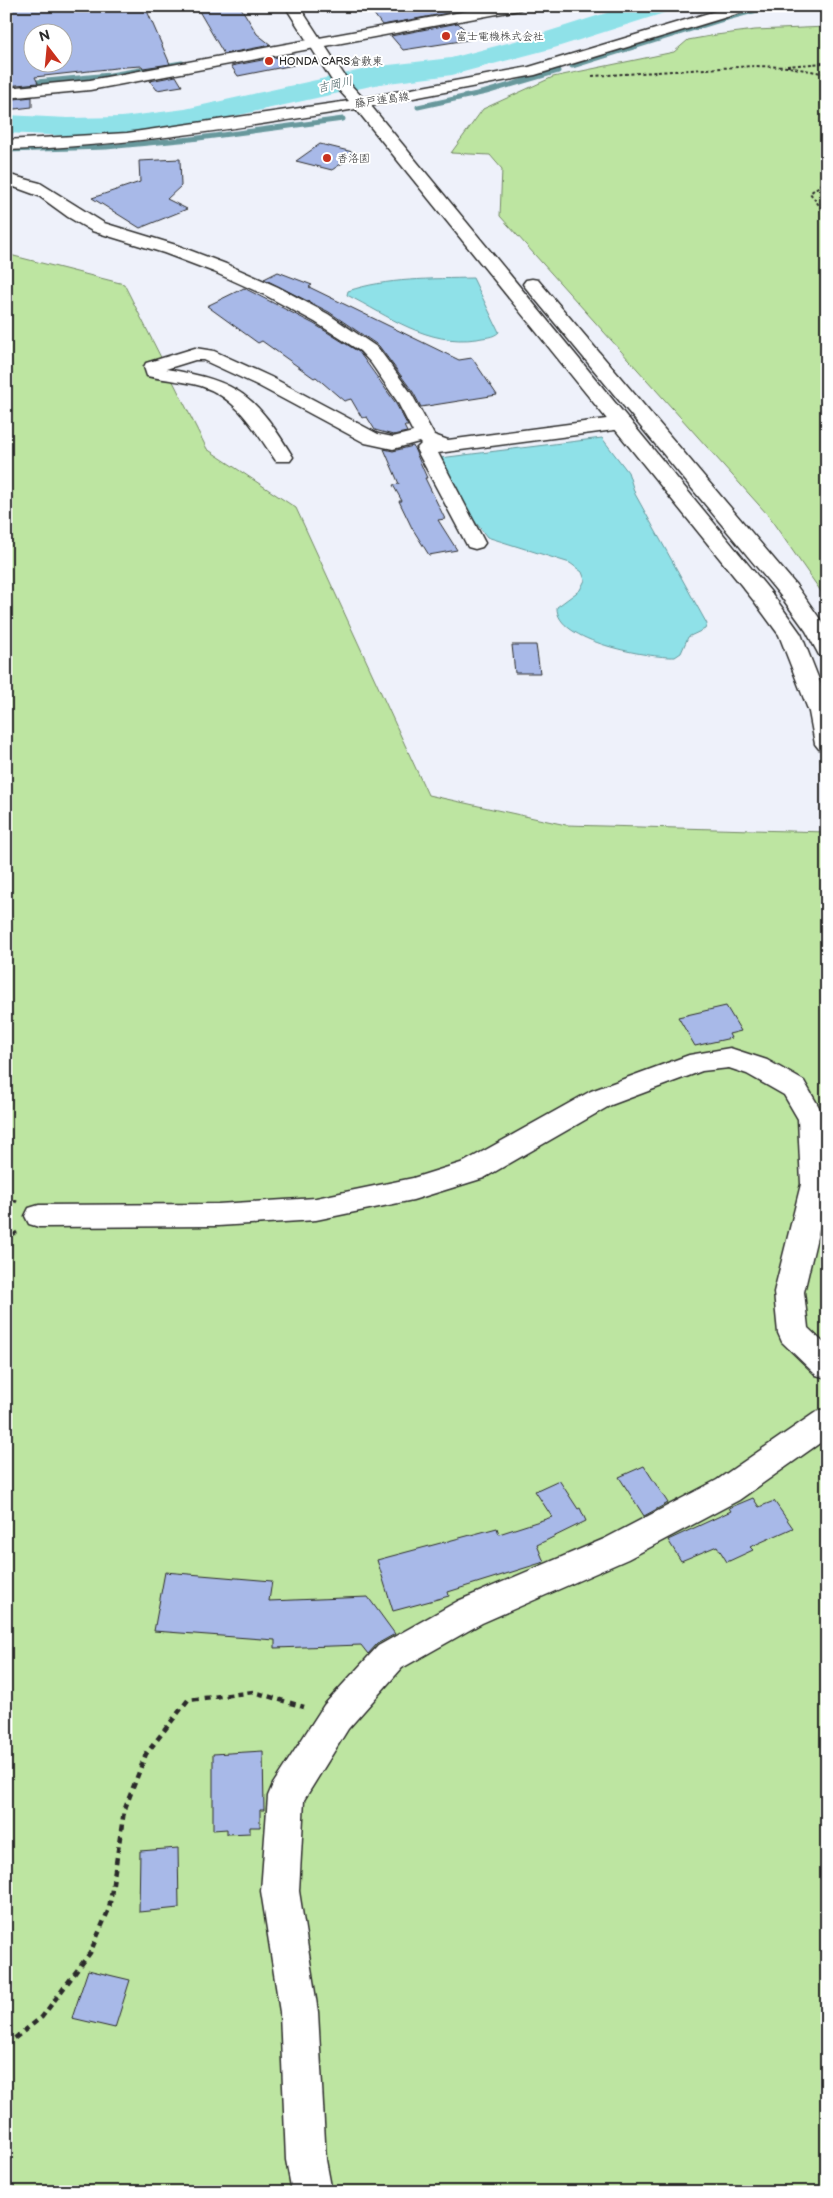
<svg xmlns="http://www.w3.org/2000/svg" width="833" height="2198" font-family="'Balsamiq Sans','Klee One',sans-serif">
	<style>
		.green { fill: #bde5a1; stroke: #748866 }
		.water { fill: #8fe1e8; stroke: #67989c }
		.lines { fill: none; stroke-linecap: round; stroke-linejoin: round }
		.stream { stroke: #67989c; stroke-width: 5 }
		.river { fill: #8fe1e8; fill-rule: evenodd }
		.building { fill: #a8b9e8; stroke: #2b2b2b; fill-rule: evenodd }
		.street-casing { stroke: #2b2b2b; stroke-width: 3 }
		.secondary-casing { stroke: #2b2b2b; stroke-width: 3 }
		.path-far2 { stroke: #2b2b2b; stroke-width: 2; stroke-dasharray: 3 2.5; stroke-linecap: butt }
		.path-far1 { stroke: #2b2b2b; stroke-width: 3; stroke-dasharray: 5 4; stroke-linecap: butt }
		.path { stroke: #2b2b2b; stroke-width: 4.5; stroke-dasharray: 6 5; stroke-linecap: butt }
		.street { fill: #fff; fill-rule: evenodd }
		.secondary { fill: #fff; fill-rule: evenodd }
		.poi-dot { fill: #c8321e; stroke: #fff; stroke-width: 2 }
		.labels { text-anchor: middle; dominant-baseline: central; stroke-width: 4; stroke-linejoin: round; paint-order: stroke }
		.far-poi-label { font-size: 11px; fill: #2b2b2b; stroke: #fff; text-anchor: start }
		.far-street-label { font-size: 11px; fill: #2b2b2b; stroke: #fff }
		.far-water-label { font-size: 12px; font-style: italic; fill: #496264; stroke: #fff }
	</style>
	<rect width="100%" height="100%" fill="#eef1fa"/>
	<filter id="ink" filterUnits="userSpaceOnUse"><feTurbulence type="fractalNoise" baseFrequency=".02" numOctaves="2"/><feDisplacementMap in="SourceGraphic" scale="10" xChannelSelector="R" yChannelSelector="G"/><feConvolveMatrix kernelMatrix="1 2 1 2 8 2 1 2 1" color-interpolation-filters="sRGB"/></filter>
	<g filter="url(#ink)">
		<!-- green -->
		<path class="green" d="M827 27V600L767 514 500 216 502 169 490 155 451 153 483 109 553 77 674 52 688 40 716 35 755 30Z
			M6 254 124 284 207 449 296 508 428 795 566 825 827 832V2192H6Z"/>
		<!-- water -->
		<path class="water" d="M473 278 499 332C493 338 485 337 477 339 427 346 389 316 347 295L348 291C386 278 432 279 473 278Z
			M602 438 628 472 635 494 707 624 705 629 688 637 681 653 675 657C650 658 555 642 557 607L580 590 585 580 582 572 570 563 487 537 470 515 440 458Z"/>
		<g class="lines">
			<!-- stream -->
			<path class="stream" d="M572 66 723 19 773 6
				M26 83 110 75 182 63
				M418 107 486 92 558 71
				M6 150 106 147 191 139 343 119"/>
			<!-- river -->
			<path class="river" d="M628 6H670L667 12 554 48 452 75 380 84 185 127 122 135 68 136 6 133V115L68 118 122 117 185 109 380 66 451 58 534 36Z"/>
		</g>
		<!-- building -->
		<path class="building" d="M6 6H145L170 64 143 68 142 66 125 67 35 77 38 83 6 86ZM32 32H62V62H32Z
			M196 6H240L257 34 271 45 224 54Z
			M405 6H443L448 13 382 25 371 10Z
			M458 23 474 39 403 50 391 36Z
			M283 56 294 65 238 76 231 66Z
			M176 76 182 86 157 90 150 81Z
			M32 97V107L6 110V100Z
			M320 144 357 153 332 170 296 161Z
			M180 159 181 186 167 199 187 209 140 228 92 198 140 182 139 161Z
			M278 272 312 285 309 287 459 360 472 358 497 395 421 407 413 392 379 346 329 312 264 279Z
			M244 288 314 324 359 352 395 402 408 426H404L407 432 393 435 375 430 367 417 362 418 351 399 344 401 316 377 314 378 262 341 258 343 207 306Z
			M413 446 427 478H425L445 519 438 520 457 550 429 555 412 528 399 501H402L393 485 399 484 384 449 393 451Z
			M512 645H536L540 673H515Z
			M726 1006 741 1031 729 1034 731 1038 695 1046 678 1017Z
			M644 1466 668 1503 644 1516 619 1477Z
			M559 1480 578 1509 580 1508 586 1521 537 1545 544 1562 448 1592 449 1596 393 1611 377 1560 497 1528 499 1534 552 1517 535 1491Z
			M753 1498 759 1507 774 1501 793 1528 750 1547 753 1550 727 1562 717 1546 681 1561 668 1540 731 1511 729 1508Z
			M165 1572 272 1581 269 1601 368 1597 395 1634 377 1644 368 1654 361 1645 275 1648V1640L154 1631Z
			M263 1751 264 1810H260V1827H250V1833L227 1834V1829L213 1830V1754Z
			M178 1848 179 1908 139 1912 140 1851Z
			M88 1970 130 1980 115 2028 72 2018Z"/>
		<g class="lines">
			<!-- street casing -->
			<g class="street-casing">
				<path id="street" d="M494 6H526L519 10 90 90 6 98V88L90 80Z
					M717 6H734L729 16 724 17 717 13Z
					M6 174 40 183 104 223 176 245 226 264 278 287 328 314 378 348 411 393 434 435 448 440 622 417 629 419 632 423 629 427 622 429 438 453 485 543 482 547 475 549 468 547 416 449 421 444 419 442 393 449 365 443 257 385 203 360H195L166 369C239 381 255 395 293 457L290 461H276C255 431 238 398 201 386 183 381 165 380 147 376L144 367 146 363 195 348 214 351 271 377 378 434 393 437 413 432 397 401 371 363 360 351 315 322 265 295 214 272 164 253 92 231 68 217 39 196 6 184Z
					M730 1048 767 1060 804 1081 826 1119 827 1195 804 1292 808 1328 827 1346V1378L816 1375 782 1342 778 1333 774 1292 801 1184 798 1119 784 1095 747 1074 729 1068 702 1071 611 1105 484 1178 413 1200 316 1220 218 1226 39 1227 29 1224 25 1216 29 1208 39 1205 218 1204 316 1198 413 1178 464 1162 591 1091 689 1055Z
					M827 1408V1438L739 1500 628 1559 482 1623 402 1668 348 1729 304 1800 299 1891 318 2012 326 2160 332 2192H292L286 2160 280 2012 261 1891 268 1796 273 1784 324 1705 378 1646 458 1601 604 1539 717 1480 816 1412Z"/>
			</g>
			<!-- secondary casing -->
			<g class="secondary-casing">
				<path id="secondary" d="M285 6H299L350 84 363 98 529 67 732 6H755L753 9 535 75 371 106 770 591 801 634 827 700V751L819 749 815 744 809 712 779 635 754 601 356 109C240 128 124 146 6 150V140L127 133 349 101 336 87Z
					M532 279 538 280 796 585 827 629V657L819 655 806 631 780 595 526 288 523 284 526 280Z"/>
			</g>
			<!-- path-far2 -->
			<path class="path-far2" d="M787 66 824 63
				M592 76 754 66 789 67 827 74
				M827 180 810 193 827 216"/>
			<!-- path-far1 -->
			<path class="path-far1" d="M6 1196 17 1202
				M6 1240 17 1232"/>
			<!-- path -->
			<path class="path" d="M6 2045 42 2017 90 1953 109 1909 124 1811 146 1754 188 1700 254 1692 304 1707"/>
			<!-- street -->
			<use href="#street" class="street"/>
			<!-- secondary -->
			<use href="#secondary" class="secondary"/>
		</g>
	</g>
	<!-- markers -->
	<g class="poi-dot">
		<circle cx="446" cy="36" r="5"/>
		<circle cx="269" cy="61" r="5"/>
		<circle cx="327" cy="158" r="5"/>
	</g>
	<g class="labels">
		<!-- far-poi labels -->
		<g class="far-poi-label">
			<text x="456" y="36">富士電機株式会社</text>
			<text x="279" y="61">HONDA CARS倉敷東</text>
			<text x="337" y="158">香洛園</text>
		</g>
		<!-- far-street labels -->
		<g class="far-street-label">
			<text transform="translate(382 100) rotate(-8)">藤戸連島線</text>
		</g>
		<!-- far-water labels -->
		<g class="far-water-label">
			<text transform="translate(335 85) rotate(-13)">吉岡川</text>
		</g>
	</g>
	<!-- margin -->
	<rect width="833" height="2198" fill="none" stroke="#fff" stroke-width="25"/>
	<rect x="12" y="12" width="808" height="2173" fill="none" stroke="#2b2b2b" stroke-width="2" filter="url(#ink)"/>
	<!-- north arrow -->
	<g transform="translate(48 48) rotate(344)"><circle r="24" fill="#ffffff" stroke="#aaaaaa"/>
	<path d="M0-4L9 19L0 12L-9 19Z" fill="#c8321e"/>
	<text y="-8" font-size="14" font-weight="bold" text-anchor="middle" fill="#2b2b2b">N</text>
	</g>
</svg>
